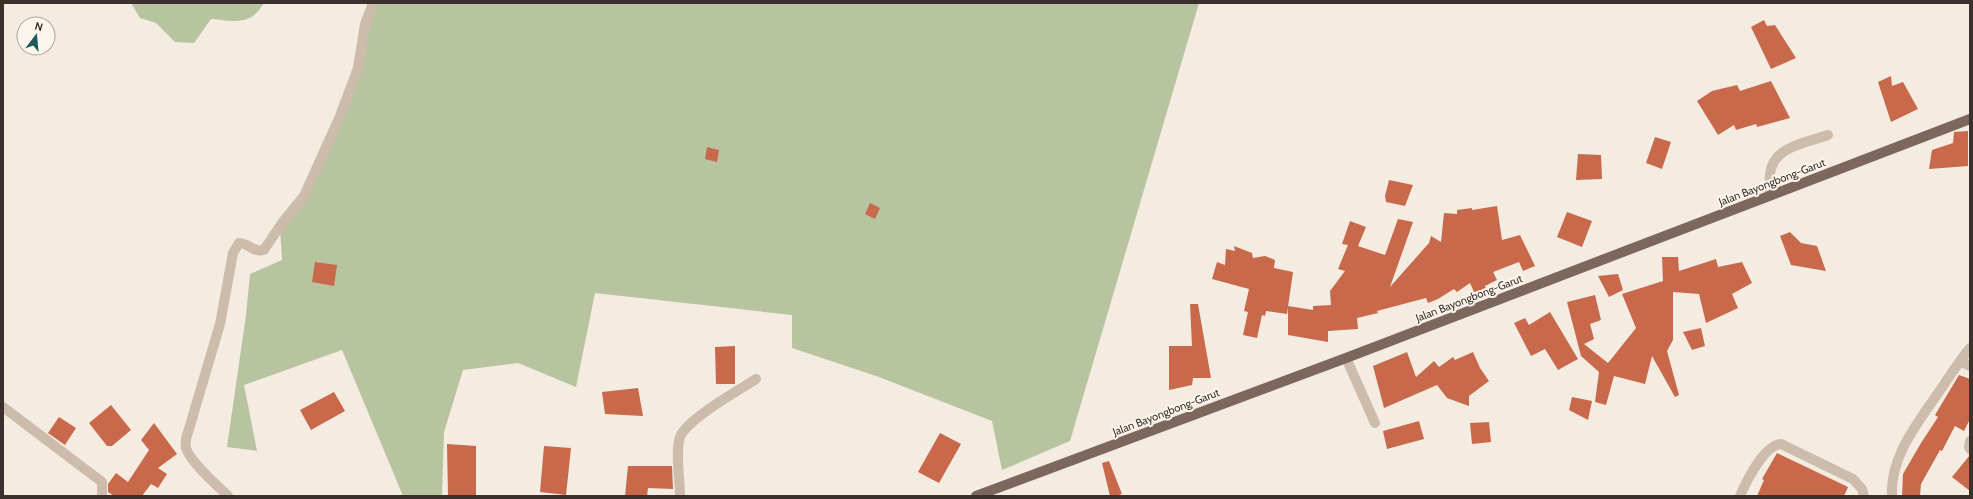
<svg xmlns="http://www.w3.org/2000/svg" width="1973" height="499" font-family="Cabin,sans-serif">
	<style>
		.green { fill: #b8c4a0 }
		.building { fill: #c8694b }
		.lines { fill: none; stroke-linecap: round; stroke-linejoin: round }
		.street { stroke: #cdbbac; stroke-width: 10 }
		.primary { stroke: #7d675c; stroke-width: 10 }
		.labels { text-anchor: middle; dominant-baseline: central; stroke-width: 4; stroke-linejoin: round; paint-order: stroke }
		.street-label { font-size: 11px; fill: #3b302b; stroke: #fbf5ee }
	</style>
	<rect width="100%" height="100%" fill="#f4ebe1"/>
	<!-- green -->
	<path class="green" d="M131 3H264C251 26 234 21 211 19L194 43 175 42 156 23 140 18Z
		M376 3H1199L1070 441 1002 470 992 421 879 377 792 348V315L595 293 576 387 518 363 463 370 444 432 442 496H403L342 350 244 385 257 451 227 447 246 315 250 274 282 260 280 227 304 196 361 55Z"/>
	<!-- building -->
	<path class="building" d="M1764 20 1767 26 1775 25 1796 58 1771 69 1751 27Z
		M1891 76 1892 86 1903 82 1918 109 1891 122 1878 82Z
		M1771 81 1790 118 1757 127 1756 124 1736 130 1734 125 1718 135 1697 101 1712 91 1737 85 1740 91Z
		M1968 131V166L1929 169 1932 150 1953 143 1954 132Z
		M1655 137 1671 142 1662 169 1646 163Z
		M707 147 719 150 717 162 705 159Z
		M1578 154 1601 155 1602 179 1576 180Z
		M1389 180 1413 185 1405 206 1386 202 1385 196Z
		M870 203 880 208 875 219 865 214Z
		M1497 206 1502 240 1520 235 1535 266 1523 271 1519 262 1493 272 1497 280 1485 286 1486 289 1474 292 1470 283 1457 292 1454 289 1438 299 1428 303 1426 298 1377 311 1378 313 1357 318 1358 329 1328 331V342L1288 335V306L1313 310V306L1331 305 1330 291 1345 271 1338 269 1348 245 1342 244 1350 221 1366 227 1358 246 1385 255 1398 219 1413 222 1390 287 1429 243 1431 236 1441 242 1444 213 1457 214V210L1472 208V210Z
		M1567 212 1592 221 1582 247 1557 237Z
		M1790 232 1801 243 1817 246 1826 271 1791 265 1780 236Z
		M1234 246 1252 253 1253 258 1265 256 1275 260 1274 268 1293 272 1287 314 1266 311 1265 316 1262 315 1257 338 1243 335 1248 312 1244 311 1249 289 1212 279 1217 262 1225 265 1226 249 1235 251Z
		M1662 257H1678L1679 271 1716 259 1718 267 1742 262 1752 283 1732 294 1738 308 1706 323 1699 294 1673 292V340L1667 351 1679 395 1675 397 1652 356 1645 384 1614 376 1606 405 1595 402 1599 372 1581 356 1567 302 1595 295 1601 320 1590 324 1594 339 1584 344 1608 363 1636 328 1622 294 1663 281Z
		M315 262 337 265 334 286 312 282Z
		M1618 274 1623 290 1609 297 1598 276Z
		M1190 304H1198L1211 378H1193L1192 385 1169 390V346H1192Z
		M1550 312 1578 359 1558 370 1545 349 1531 356 1514 323 1525 318 1529 325Z
		M1701 328 1705 346 1692 350 1683 332Z
		M735 346V384H716L715 347Z
		M1407 352 1416 377 1434 361 1439 367 1453 357 1455 360 1473 352 1480 368 1489 381 1469 396V406L1447 398 1437 385 1384 408 1373 366Z
		M1959 375 1970 379V419L1964 431 1955 426 1942 451 1940 450 1921 484 1920 496H1902L1903 474 1921 443 1938 417 1935 415Z
		M638 388 643 416 605 414 602 392Z
		M334 392 345 411 311 430 300 410Z
		M1572 397 1592 401 1588 420 1569 410Z
		M111 405 131 430 112 446H107L89 423Z
		M59 417 76 428 65 445 48 433Z
		M1419 421 1424 439 1387 449 1383 431Z
		M1489 422 1491 442 1472 444 1470 423Z
		M154 423 177 454 158 468 167 474 158 488 151 484 142 496H114L108 492V484L116 473 128 482 149 450 141 440Z
		M940 433 961 444 939 483 918 472Z
		M447 444 476 446V496H448Z
		M544 446 571 448 566 495 540 492Z
		M1777 453 1848 487 1844 496H1757L1764 480 1762 479Z
		M1970 455V491L1952 477Z
		M1109 461 1122 494 1116 496H1110L1102 463Z
		M628 466H672L673 489 648 488 647 496H625Z"/>
	<g class="lines">
		<!-- street -->
		<path class="street" d="M1770 195C1770 188 1769 181 1770 174 1773 146 1806 143 1828 135
			M1346 358 1375 423
			M1960 361 1970 366
			M3 407 102 482V496
			M1970 441 1969 447 1970 449
			M228 496C218 486 190 462 186 448 185 446 186 442 186 439L220 324 233 253 239 243C249 243 253 253 264 250L282 223 304 196 340 116 358 68 365 24 373 3
			M680 496C680 480 675 452 680 437 687 419 738 391 756 379
			M1740 496C1746 482 1764 445 1781 444L1853 479 1862 489 1864 496
			M1892 496C1890 459 1914 428 1934 399 1946 382 1957 364 1970 348"/>
		<!-- primary -->
		<path class="primary" d="M976 496 1346 358 1970 119"/>
	</g>
	<g class="labels">
		<!-- street labels -->
		<g class="street-label">
			<text transform="translate(1772 182) rotate(-21)">Jalan Bayongbong-Garut</text>
			<text transform="translate(1469 298) rotate(-21)">Jalan Bayongbong-Garut</text>
			<text transform="translate(1166 412) rotate(-21)">Jalan Bayongbong-Garut</text>
		</g>
	</g>
	<!-- border -->
	<rect width="1973" height="499" fill="none" stroke="#3b302b" stroke-width="8"/>
	<!-- north arrow -->
	<g transform="translate(36 36) rotate(16)"><circle r="19" fill="#fbf5ee" stroke="#aea6a0"/>
	<path d="M0-3L7 15L0 10L-7 15Z" fill="#1f5a5e"/>
	<text y="-6" font-size="11" font-weight="bold" text-anchor="middle" fill="#3b302b">N</text>
	</g>
</svg>
